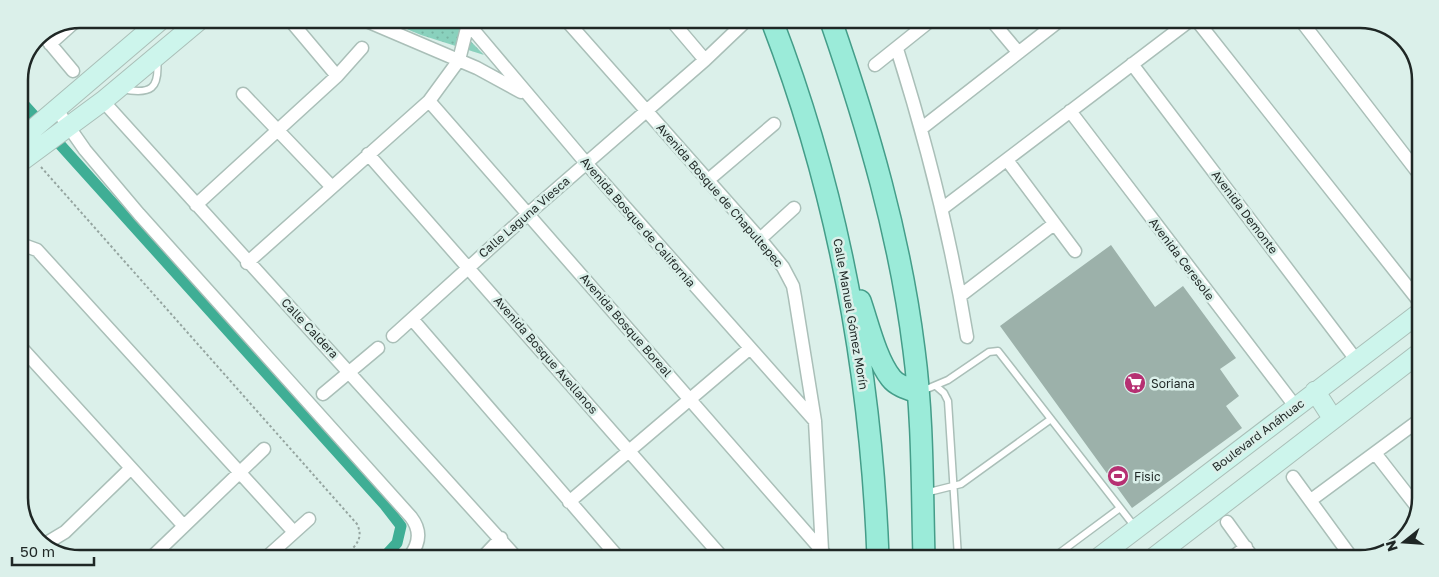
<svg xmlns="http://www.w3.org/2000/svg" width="1439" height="577" font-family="'Golos Text',sans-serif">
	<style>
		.grass { fill: url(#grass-dots) }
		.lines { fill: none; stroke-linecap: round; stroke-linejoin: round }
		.canal { stroke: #3fae95; stroke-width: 11 }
		.building { fill: #9cb1aa }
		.lane-casing { stroke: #aabfb8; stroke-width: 9 }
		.street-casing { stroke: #aabfb8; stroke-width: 15 }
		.secondary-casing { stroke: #aabfb8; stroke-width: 21 }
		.primary-casing { stroke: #449d89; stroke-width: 24 }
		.path { stroke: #95a5a0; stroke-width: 2; stroke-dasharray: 2.5 2.5; stroke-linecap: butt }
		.lane { stroke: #fff; stroke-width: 6 }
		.street { stroke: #fff; stroke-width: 12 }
		.secondary { stroke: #cdf5ec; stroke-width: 19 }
		.primary { stroke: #9bebd9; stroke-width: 21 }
		.labels { text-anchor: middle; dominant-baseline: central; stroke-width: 5; stroke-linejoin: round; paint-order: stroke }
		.street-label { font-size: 12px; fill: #1f2725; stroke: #dbf0ea }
		.poi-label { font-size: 12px; fill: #1f2725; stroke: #dbf0ea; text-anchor: start }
		.rim { fill: none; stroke: #1f2725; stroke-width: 2.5 }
	</style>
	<defs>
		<pattern id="grass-dots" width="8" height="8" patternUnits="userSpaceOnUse" patternTransform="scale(1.25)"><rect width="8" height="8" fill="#89d1bd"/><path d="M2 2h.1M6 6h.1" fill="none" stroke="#76b3a2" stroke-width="1.8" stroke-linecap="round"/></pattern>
	</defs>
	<rect width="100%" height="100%" fill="#dbf0ea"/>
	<!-- grass -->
	<path class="grass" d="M385 20H450L484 55 421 35Z"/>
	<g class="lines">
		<!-- canal -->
		<path class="canal" d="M19 99 384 504 401 526 397 543 385 556"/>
	</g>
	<!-- building -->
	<path class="building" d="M1111 245 1155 307 1183 286 1236 358 1220 369 1239 396 1226 406 1242 428 1132 508 1000 326Z"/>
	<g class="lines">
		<!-- lane casing -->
		<g class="lane-casing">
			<path id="lane" d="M122 89C151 95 160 89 157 59
				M936 386 944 393 948 401 958 557
				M922 391 948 380 989 352 998 351 1135 527
				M925 493 961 484 1051 419
				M1054 557 1120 508"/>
		</g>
		<!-- street casing -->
		<g class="street-casing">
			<path id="street" d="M289 19 337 76
				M362 19 477 68 521 92
				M465 20 586 163 815 421
				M566 20 760 239 783 267 793 286 795 297 815 421 822 550
				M671 20 705 60
				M992 21 1018 52
				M1198 22 1418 300
				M1302 22 1419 174
				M42 34 73 71
				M50 44 78 19
				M897 49C927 144 951 239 967 337
				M1132 64 1357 361
				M875 65 930 21
				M243 94 331 186
				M103 101 515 556
				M429 101 824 553
				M57 110 85 150 139 214 411 517C421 530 420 543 410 556
				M1070 111 1295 406
				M922 128 1059 21
				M368 154 722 557
				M1007 160 1075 251
				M707 181 774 124
				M196 205 337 76 362 48
				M943 208 1188 22
				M760 239 794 208
				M19 247 26 246 37 250 293 531
				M247 263 429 101 459 60 468 24
				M960 296 1054 224
				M412 319 617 556
				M393 336 529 213 705 60 747 20
				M19 345 183 525
				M323 394 378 348
				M1375 453 1417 507
				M1293 477 1352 558
				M1311 500 1418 421
				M569 502 749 349
				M1227 522 1253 558
				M45 544 65 532 130 469
				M154 555 264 449
				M269 555 309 519
				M484 556 501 538
				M1232 558 1246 547"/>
		</g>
		<!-- secondary casing -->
		<g class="secondary-casing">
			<path id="secondary" d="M19 141 162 19
				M19 163 103 101 201 19
				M1315 391 1333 419
				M1098 558 1418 314
				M1153 558 1418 354"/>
		</g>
		<!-- primary casing -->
		<g class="primary-casing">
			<path id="primary" d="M772 21C838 192 871 374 878 557
				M831 21C868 128 900 237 914 350 923 418 922 488 924 557
				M860 301C868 324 876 359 891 378 897 386 909 389 918 392"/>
		</g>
		<!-- path -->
		<path class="path" d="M41 167 357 524C364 539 356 545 345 556"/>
		<!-- lane -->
		<use href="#lane" class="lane"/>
		<!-- street -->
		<use href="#street" class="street"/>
		<!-- secondary -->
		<use href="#secondary" class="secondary"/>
		<!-- primary -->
		<use href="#primary" class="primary"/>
	</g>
	<!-- icons -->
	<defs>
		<g id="supermarket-disc" transform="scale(1.125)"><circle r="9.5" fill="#b63072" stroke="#dbf0ea"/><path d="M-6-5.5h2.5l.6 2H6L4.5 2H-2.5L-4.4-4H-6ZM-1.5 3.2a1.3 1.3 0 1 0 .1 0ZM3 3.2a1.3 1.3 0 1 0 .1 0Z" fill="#fff"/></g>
		<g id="stadium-disc" transform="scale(1.125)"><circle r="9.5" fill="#b63072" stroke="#dbf0ea"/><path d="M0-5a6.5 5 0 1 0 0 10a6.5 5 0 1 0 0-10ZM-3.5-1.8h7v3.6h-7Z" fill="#fff"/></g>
	</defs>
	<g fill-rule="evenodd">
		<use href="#supermarket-disc" x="1135" y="383"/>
		<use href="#stadium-disc" x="1118" y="476"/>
	</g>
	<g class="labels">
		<!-- street labels -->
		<g class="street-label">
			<text transform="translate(720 195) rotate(49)">Avenida Bosque de Chapultepec</text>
			<text transform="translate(1245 212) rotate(53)">Avenida Demonte</text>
			<text transform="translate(524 217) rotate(-41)">Calle Laguna Viesca</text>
			<text transform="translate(638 222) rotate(49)">Avenida Bosque de California</text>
			<text transform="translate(1182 259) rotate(53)">Avenida Ceresole</text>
			<text transform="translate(851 314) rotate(80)">Calle Manuel Gómez Morín</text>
			<text transform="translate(626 325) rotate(49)">Avenida Bosque Boreal</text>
			<text transform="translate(310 328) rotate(47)">Calle Caldera</text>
			<text transform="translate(546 355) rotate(49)">Avenida Bosque Avellanos</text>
			<text transform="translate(1258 435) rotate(-37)">Boulevard Anáhuac</text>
		</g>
		<!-- poi labels -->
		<g class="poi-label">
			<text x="1151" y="383">Soriana</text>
			<text x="1134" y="476">Fisic</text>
		</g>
	</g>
	<!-- crop -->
	<path d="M0 0H1439V577H0ZM80 28H1360A52 52 0 0 1 1412 80V498A52 52 0 0 1 1360 550H80A52 52 0 0 1 28 498V80A52 52 0 0 1 80 28Z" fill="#dbf0ea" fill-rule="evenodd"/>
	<path class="rim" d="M80 28H1360A52 52 0 0 1 1412 80V498A52 52 0 0 1 1360 550H80A52 52 0 0 1 28 498V80A52 52 0 0 1 80 28Z"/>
	<!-- north arrow -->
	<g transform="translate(1404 542) rotate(253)" stroke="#dbf0ea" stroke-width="4" paint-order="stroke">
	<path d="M0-4L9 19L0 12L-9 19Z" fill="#1f2725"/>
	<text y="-8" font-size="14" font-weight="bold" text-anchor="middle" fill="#1f2725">N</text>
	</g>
	<!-- scale -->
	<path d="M12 557v8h82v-8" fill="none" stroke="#1f2725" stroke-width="2.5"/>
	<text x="20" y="557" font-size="15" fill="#1f2725" stroke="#dbf0ea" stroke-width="4" paint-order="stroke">50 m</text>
</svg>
